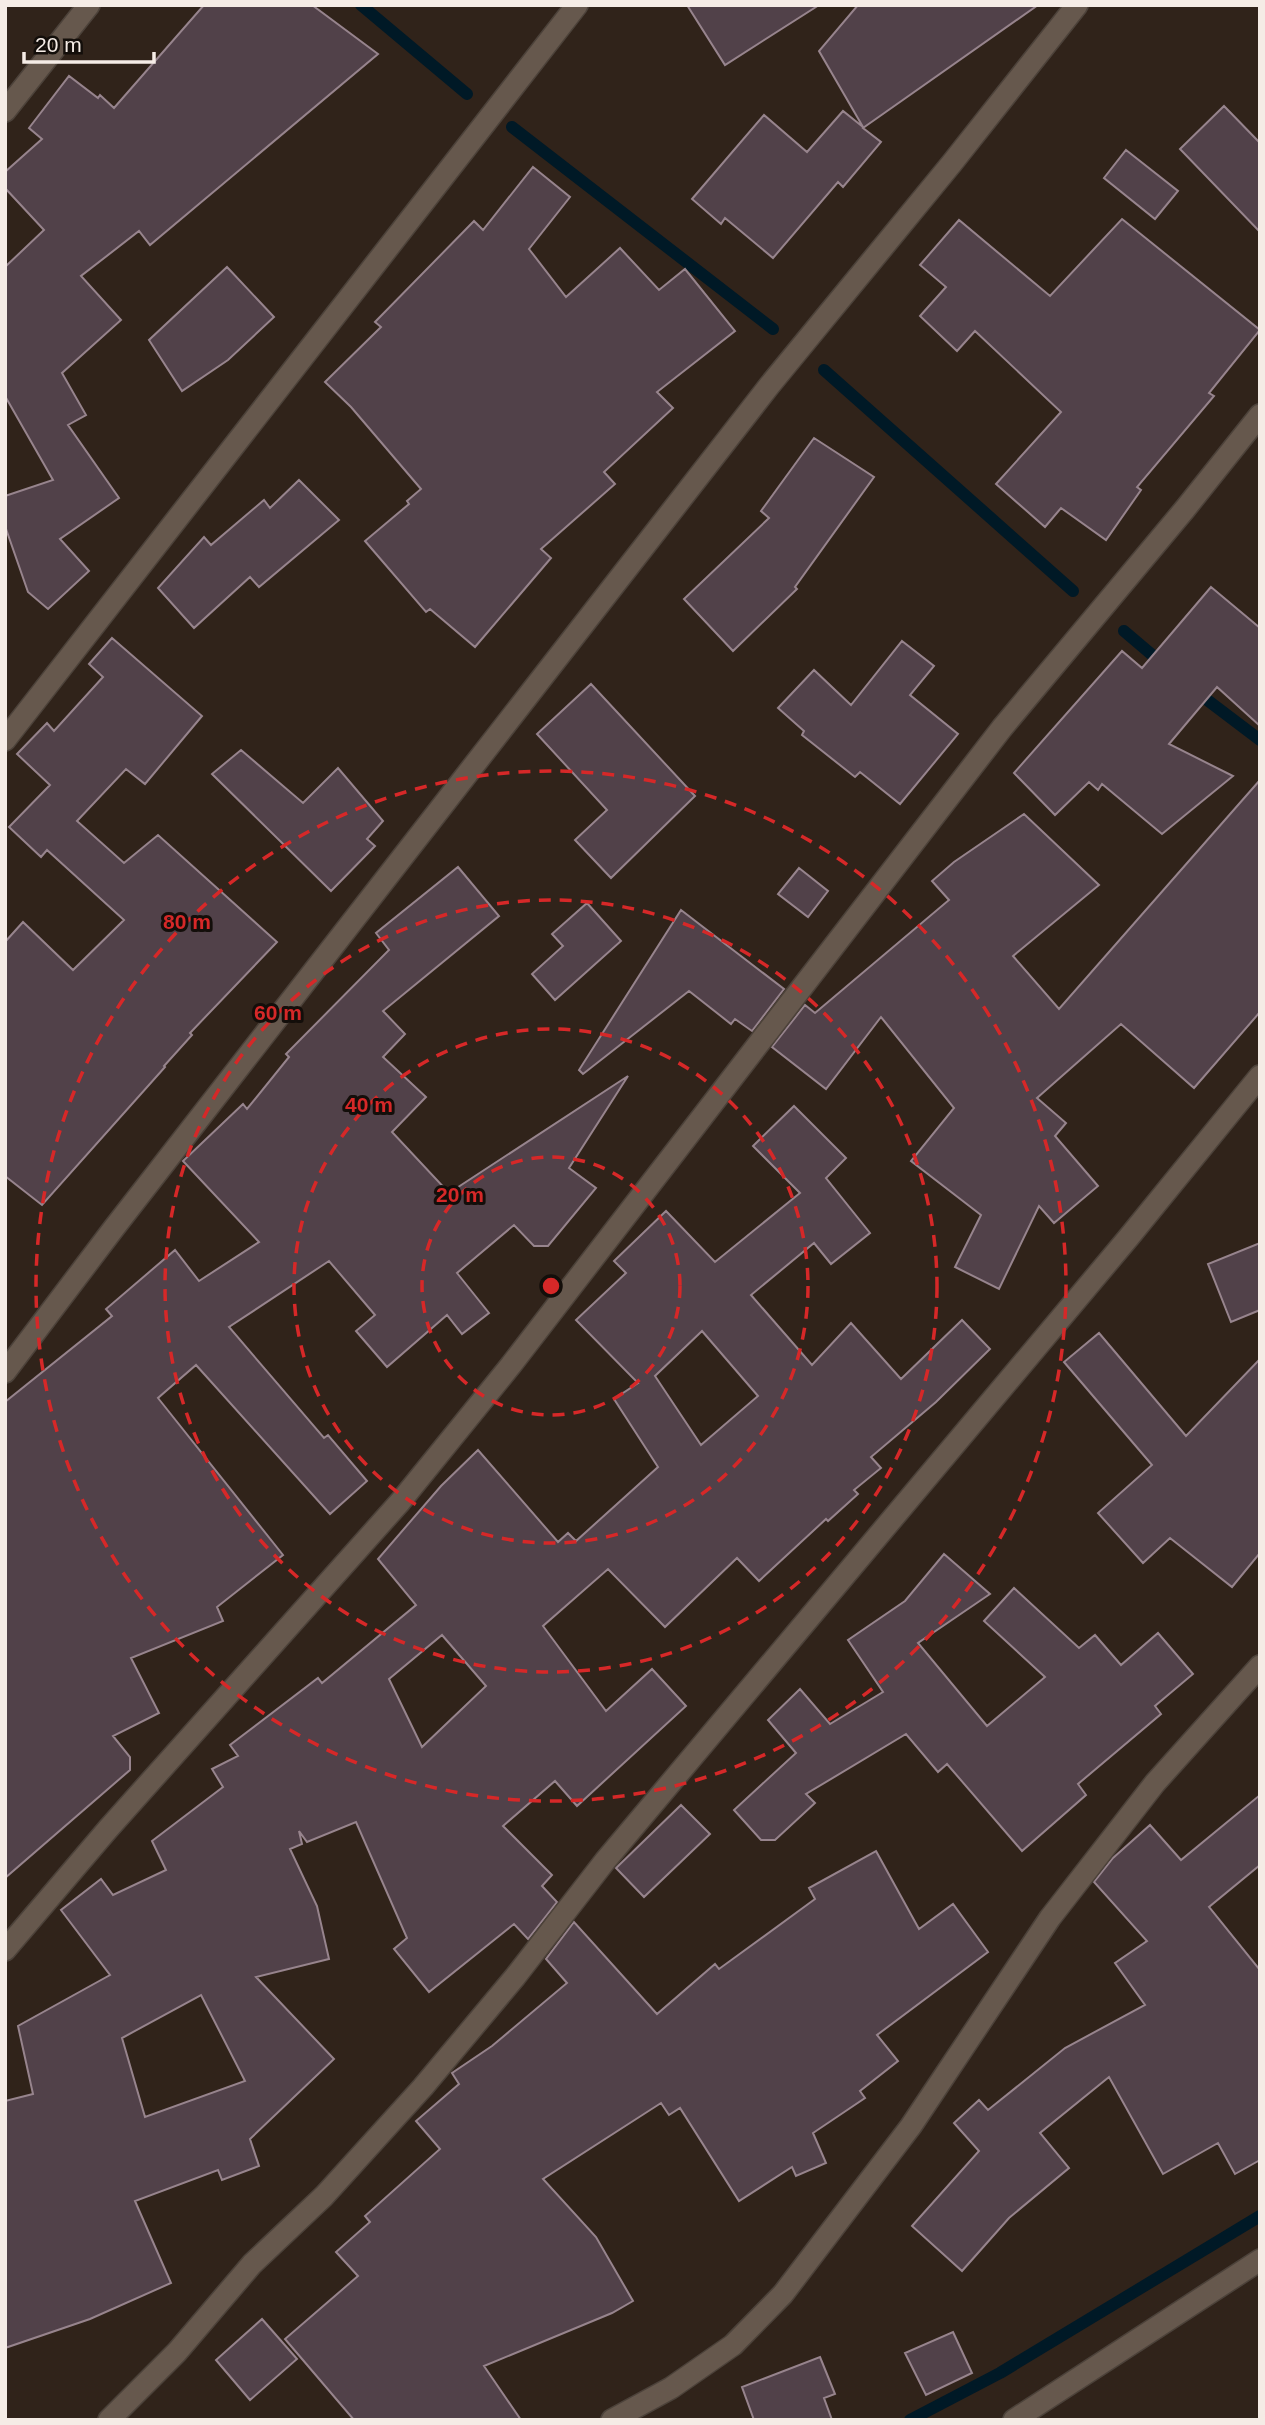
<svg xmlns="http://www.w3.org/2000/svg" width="1265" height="2425" font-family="Arial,sans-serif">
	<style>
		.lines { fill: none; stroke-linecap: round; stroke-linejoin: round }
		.stream { stroke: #001926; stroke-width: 12 }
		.building { fill: #514149; stroke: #97848d; stroke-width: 2; fill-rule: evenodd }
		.minor-casing { stroke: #4c423a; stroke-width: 24 }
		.minor { stroke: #66584d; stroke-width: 21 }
		.ring { fill: none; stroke: #d62828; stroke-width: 3.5; stroke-dasharray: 12 9 }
		.centre { fill: #d62828; stroke: #130e0a; stroke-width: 3.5 }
		.ring-label { font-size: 21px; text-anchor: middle; font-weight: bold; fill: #d62828; stroke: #130e0a; stroke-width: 6; stroke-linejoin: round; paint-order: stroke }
	</style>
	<rect width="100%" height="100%" fill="#30231a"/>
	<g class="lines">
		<!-- stream -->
		<path class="stream" d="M361 5 467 94
			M512 127 773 329
			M824 370 1073 591
			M1124 631 1164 665
			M1194 690 1260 740
			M910 2420 1000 2373 1260 2216"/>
	</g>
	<!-- building -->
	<path class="building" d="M204 5H312L378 54 150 245 139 231 81 276 121 320 62 373 86 415 68 425 119 498 60 539 89 571 48 609 28 592 5 526V496L53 480 5 396V267L44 230 5 188V172L42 139 29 128 69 76 98 98 100 95 114 108Z
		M687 5H819L725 65Z
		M858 5H1038L863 128 881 142 843 187 838 182 773 258 725 218 721 224 692 199 764 115 807 152 843 111 863 127 819 51Z
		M1224 106 1260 143V232L1180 149Z
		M1126 150 1178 191 1155 219 1104 178Z
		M533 167 570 197 529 249 566 297 620 248 659 290 685 269 735 331 657 392 673 408 604 472 615 484 541 549 551 558 475 647 430 609 426 612 365 541 409 504 407 501 421 489 351 407 325 382 381 327 375 322 474 221 483 230Z
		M1122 219 1260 330 1209 393 1214 396 1137 487 1141 490 1106 540 1061 508 1045 527 996 484 1061 412 975 331 957 351 920 316 946 287 920 265 959 220 1050 296Z
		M227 267 274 317 228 360 182 391 149 340Z
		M814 438 874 477 795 587 797 589 733 651 684 599 769 518 761 511Z
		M299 480 339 520 259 587 250 577 194 628 158 588 204 537 211 545 264 500 270 508Z
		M1211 587 1260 628V726L1217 687 1169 744 1233 776 1162 834 1102 784 1098 790 1089 782 1055 815 1014 773 1122 651 1142 668Z
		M112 638 202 716 145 784 126 769 77 821 124 863 158 835 277 942 190 1033 192 1035 164 1066 165 1067 42 1205 5 1176V942L23 922 73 970 124 920 47 850 41 857 9 827 50 785 17 754 47 723 54 731 103 677 89 664Z
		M902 641 934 666 910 695 958 734 900 804 860 772 855 777 802 735 804 731 778 708 814 670 851 705Z
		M591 684 695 796 611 878 575 840 607 810 537 734Z
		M241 750 303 803 338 768 383 821 367 839 375 846 331 891 212 774Z
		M1260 780V1012L1194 1088 1121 1024 1037 1098 1066 1123 1055 1136 1098 1186 1054 1223 1039 1206 999 1289 955 1267 981 1215 911 1161 954 1108 881 1017 826 1089 772 1047 805 1005 815 1013 949 900 932 881 954 862 1024 814 1099 885 1013 956 1059 1009Z
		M458 867 499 916 383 1011 405 1034 383 1057 426 1097 392 1132 449 1193 628 1076 569 1168 596 1188 548 1246H534L514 1225 457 1273 489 1313 462 1334 447 1315 387 1367 356 1331 375 1315 329 1261 229 1327 324 1438 328 1435 367 1481 330 1514 196 1365 158 1398 283 1555 217 1607 223 1621 131 1658 159 1713 113 1736 130 1757V1770L5 1878V1402L112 1316 106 1309 175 1250 199 1281 259 1242 183 1161 243 1104 247 1109 289 1057 286 1054 389 950 376 933Z
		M799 868 828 891 808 917 778 894Z
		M587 903 621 941 555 1000 532 974 563 946 552 934Z
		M681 910 784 989 752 1031 735 1019 731 1024 689 991 583 1074 579 1070Z
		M794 1106 846 1158 826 1178 870 1233 831 1264 814 1243 751 1295 812 1365 851 1323 901 1379 962 1320 990 1349 936 1402 871 1457 881 1468 854 1490 858 1494 828 1521 826 1519 759 1581 737 1558 665 1627 608 1569 543 1626 606 1711 652 1669 686 1706 577 1806 555 1781 503 1826 552 1875 542 1886 557 1902 528 1939 514 1924 429 1992 394 1949 407 1938 356 1822 307 1842 299 1831 302 1844 290 1849 317 1906 329 1959 256 1977 334 2059 250 2139 259 2166 222 2180 218 2170 135 2201 171 2283 90 2319 5 2348V2101L33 2094 18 2026 110 1975 61 1910 101 1879 113 1895 166 1870 152 1841 223 1787 212 1769 238 1756 230 1745 318 1678 322 1683 416 1605 378 1559 441 1486 478 1450 558 1542 568 1533 576 1541 658 1467 614 1399 638 1383 576 1320 626 1273 614 1261 666 1211 715 1262 800 1193 753 1146ZM702 1331 758 1396 701 1445 655 1376ZM442 1635 486 1686 422 1747 389 1679ZM201 1995 245 2081 145 2117 122 2038Z
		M1260 1243V1310L1231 1322 1208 1264Z
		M1099 1333 1186 1436 1260 1359V1553L1232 1587 1170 1538 1143 1563 1098 1513 1152 1465 1064 1362Z
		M944 1554 990 1594 918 1643 987 1726 1045 1677 984 1621 1014 1588 1079 1648 1095 1635 1121 1665 1158 1633 1193 1674 1155 1706 1161 1714 1078 1784 1086 1795 1022 1851 947 1764 938 1772 906 1734 806 1794 815 1803 775 1840H761L734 1810 796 1753 768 1720 800 1689 830 1724 883 1692 848 1640 905 1601Z
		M1260 1795V1865L1209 1907 1260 1970V2160L1235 2174 1218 2143 1163 2174 1109 2077 1040 2133 1069 2168 1009 2218 962 2271 912 2226 979 2151 954 2123 979 2100 988 2110 1065 2048 1145 2005 1115 1963 1147 1941 1094 1882 1113 1858 1150 1825 1181 1860Z
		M681 1805 710 1834 644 1897 616 1868Z
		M876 1851 919 1929 953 1904 988 1952 877 2035 898 2061 860 2091 865 2098 813 2133 826 2163 796 2176 792 2167 739 2201 680 2108 669 2115 661 2103 543 2179 596 2237 633 2301 612 2313 484 2366 521 2420H354L285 2339 358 2276 336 2252 370 2222 365 2216 440 2149 416 2121 459 2084 452 2073 492 2046 567 1983 546 1959 574 1922 657 2014 715 1964 719 1969 815 1899 809 1888Z
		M262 2319 297 2359 250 2400 216 2360Z
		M953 2332 972 2373 926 2395 905 2353Z
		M820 2357 835 2394 824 2398 832 2420H754L742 2387Z"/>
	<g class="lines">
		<!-- minor casing -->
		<g class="minor-casing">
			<path id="minor" d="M5 111 89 5
				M5 740 577 5
				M5 1372 114 1228 769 386 952 163 1077 5
				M5 1950 108 1829 400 1502 511 1365 1002 728 1185 509 1260 415
				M109 2420 177 2352 252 2264 324 2196 423 2087 515 1977 605 1861 1129 1237 1260 1076
				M612 2420 671 2388 733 2345 783 2294 911 2126 1050 1918 1155 1783 1260 1666
				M1014 2420 1260 2260"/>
		</g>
		<!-- minor -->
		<use href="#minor" class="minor"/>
	</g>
	<!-- distance rings -->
	<g class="ring">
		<circle cx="551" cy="1286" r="129"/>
		<circle cx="551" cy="1286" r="257"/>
		<circle cx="551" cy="1286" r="386"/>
		<circle cx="551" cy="1286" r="515"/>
	</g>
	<circle cx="551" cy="1286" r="10" class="centre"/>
	<g class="ring-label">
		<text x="187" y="929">80 m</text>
		<text x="278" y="1020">60 m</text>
		<text x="369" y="1112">40 m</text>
		<text x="460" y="1202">20 m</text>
	</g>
	<!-- border -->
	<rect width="1265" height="2425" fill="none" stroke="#f5ece6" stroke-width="14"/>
	<!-- scale -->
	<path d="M24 52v10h130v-10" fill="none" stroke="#f5ece6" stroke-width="3.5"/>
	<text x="35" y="52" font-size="21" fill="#f5ece6" stroke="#130e0a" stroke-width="5" paint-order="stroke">20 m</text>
</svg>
